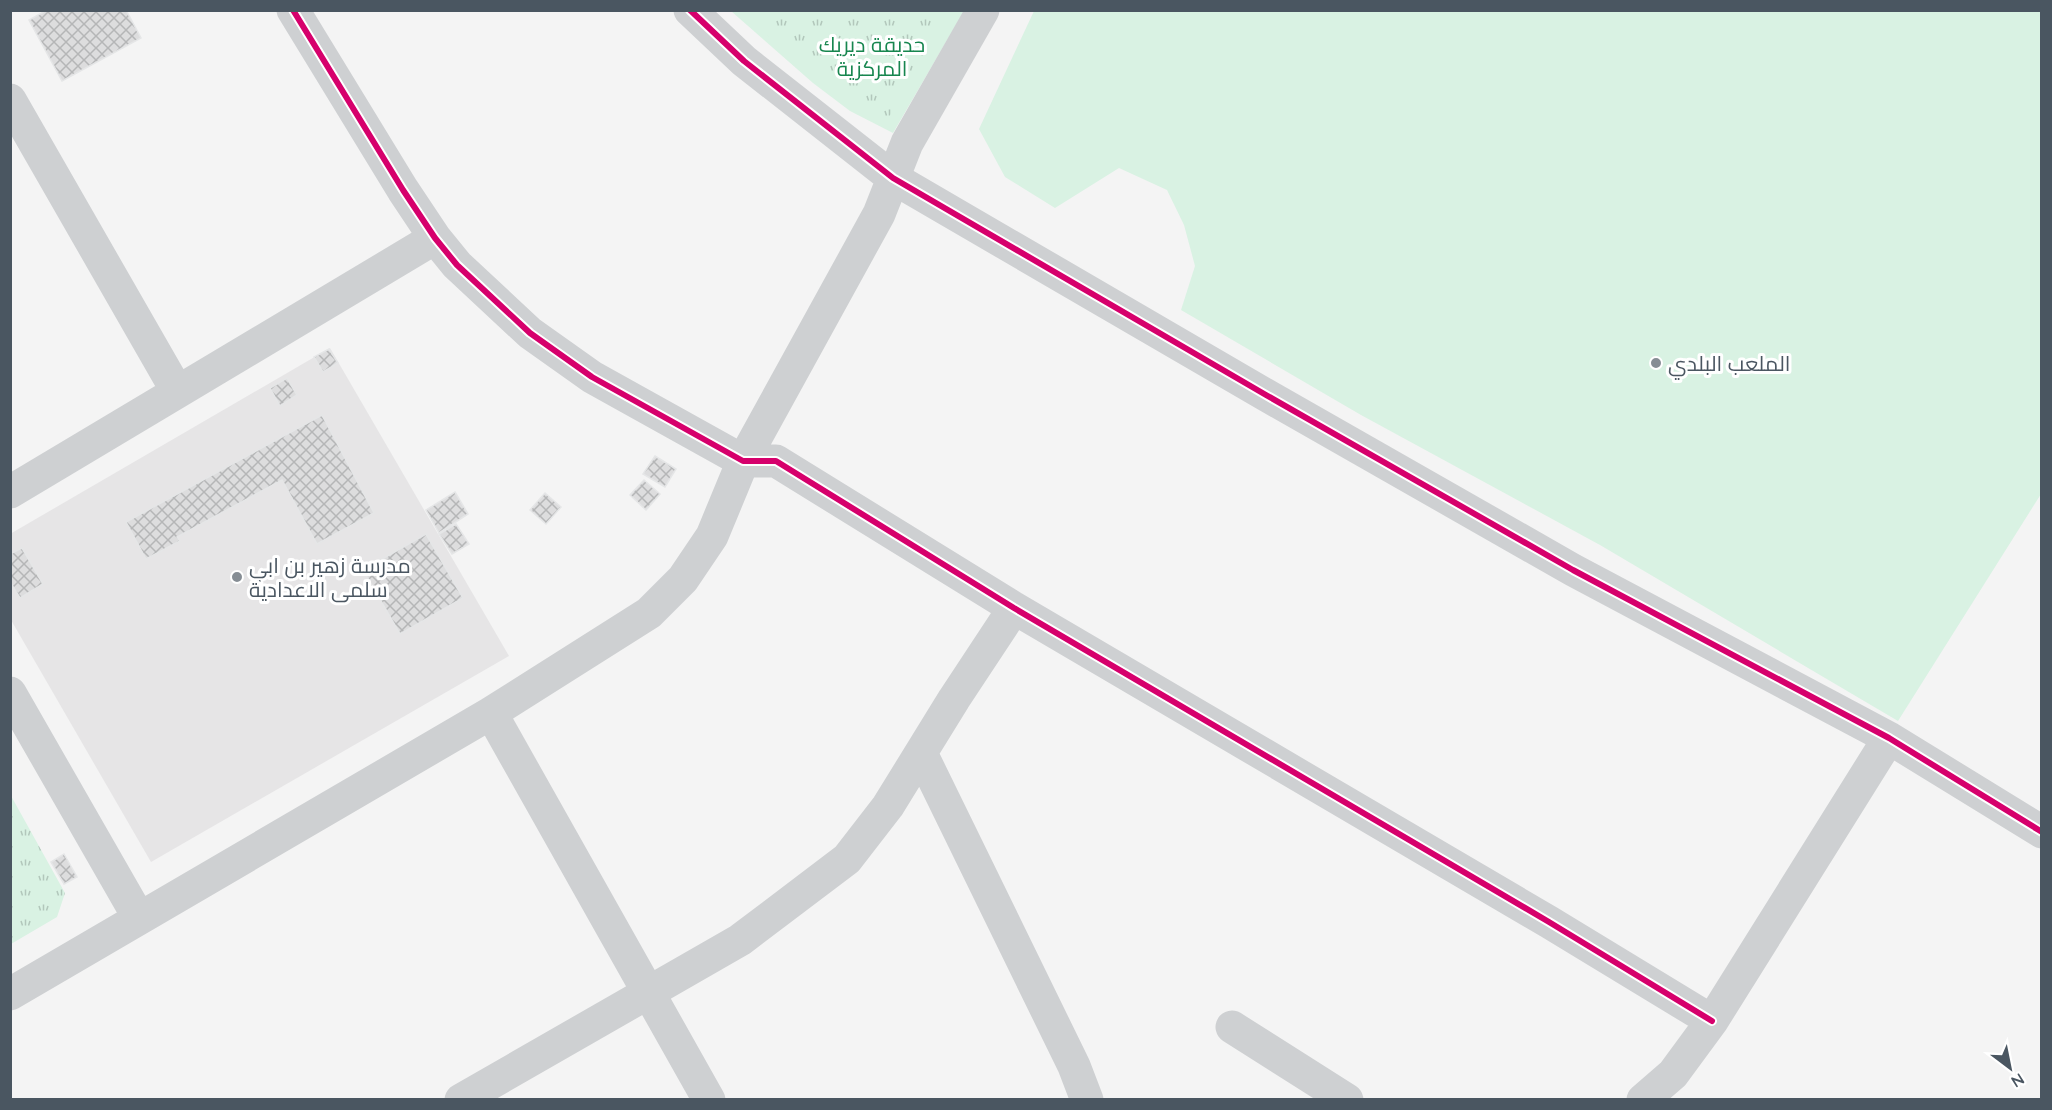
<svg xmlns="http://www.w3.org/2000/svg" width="2052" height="1110" font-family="Quicksand,Cairo,sans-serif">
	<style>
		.education { fill: #e6e5e6 }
		.green { fill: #d9f2e3 }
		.park { fill: url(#park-tufts) }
		.building { fill: url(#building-cross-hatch); stroke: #e5e6e7; stroke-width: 1.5 }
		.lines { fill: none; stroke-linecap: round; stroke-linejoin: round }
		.minor { stroke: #ced0d2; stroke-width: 33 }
		.cycleway-casing { stroke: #fff; stroke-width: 10 }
		.cycleway { stroke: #d6006c; stroke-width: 6 }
		.poi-dot { fill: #868d94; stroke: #fff; stroke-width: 2 }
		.labels { text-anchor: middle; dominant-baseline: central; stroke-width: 6; stroke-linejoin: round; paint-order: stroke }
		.park-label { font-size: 21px; fill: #17864f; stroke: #fff }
		.poi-label { font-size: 21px; fill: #4a5661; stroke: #fff; text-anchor: start }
	</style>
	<defs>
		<pattern id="park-tufts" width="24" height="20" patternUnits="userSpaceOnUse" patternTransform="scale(1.5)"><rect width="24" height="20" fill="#d9f2e3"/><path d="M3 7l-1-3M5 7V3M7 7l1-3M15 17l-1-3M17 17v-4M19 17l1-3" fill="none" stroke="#b2c7bb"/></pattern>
		<pattern id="building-cross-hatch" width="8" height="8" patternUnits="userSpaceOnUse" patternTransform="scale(1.5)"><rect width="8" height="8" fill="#ddddde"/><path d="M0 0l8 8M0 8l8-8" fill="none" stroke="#b5b6b7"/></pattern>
	</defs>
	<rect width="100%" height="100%" fill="#f4f4f4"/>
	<!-- education -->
	<path class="education" d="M330 348 509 656 151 862 11 620 10 534Z"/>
	<!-- green -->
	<path class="green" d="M731 11H964L893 133 850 111 813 83Z
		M1034 11H2041V494L1898 721 1600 545 1361 415 1181 310 1195 266 1184 225 1167 190 1119 168 1055 208 1005 177 979 129Z"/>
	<!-- park -->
	<path class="park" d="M741 11H947L888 119C836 85 784 54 741 11Z
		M10 794 65 893 57 917 11 944Z"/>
	<!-- building -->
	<path class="building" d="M47 10H126L141 38 62 81 29 20Z
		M329 349 338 363 323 372 314 357Z
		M287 378 297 395 280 406 270 388Z
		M322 415 374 513 317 544 282 480 177 537 180 541 146 559 126 522Z
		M655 456 676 469 665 487 643 474Z
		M644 480 660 494 646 510 630 495Z
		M455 492 468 514 439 533 426 510Z
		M545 493 561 507 546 524 530 510Z
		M456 524 469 544 452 554 439 534Z
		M426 534 463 598 400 634 363 570Z
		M22 548 43 584 20 598 10 582V554Z
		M64 854 77 877 64 884 51 862Z"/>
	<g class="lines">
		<!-- minor -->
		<path class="minor" d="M293 10 403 190 435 238 457 265 530 333 592 377 743 461H776L1014 608 1549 922 1712 1021
			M690 10 744 61 893 178 1266 395 1573 570 1889 738 2042 832
			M10 100 177 391
			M10 492 435 238
			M10 693 139 918
			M491 713 709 1100
			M921 753 1074 1066 1087 1100
			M10 994 491 713 649 613 683 579 712 536 743 461 879 214 907 143 983 10
			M1232 1027 1347 1100
			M461 1100 740 940 847 859 888 806 954 699 1014 608
			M1643 1100 1673 1074 1712 1021 1889 738"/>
		<!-- cycleway casing -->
		<g class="cycleway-casing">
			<path id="cycleway" d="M293 10 403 190 435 238 457 265 530 333 592 377 743 461H776L1014 608 1549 922 1712 1021
				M690 10 744 61 893 178 1266 395 1573 570 1889 738 2042 832"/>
		</g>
		<!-- cycleway -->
		<use href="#cycleway" class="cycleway"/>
	</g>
	<!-- markers -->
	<g class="poi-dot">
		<circle cx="1656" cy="363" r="6"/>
		<circle cx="237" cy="577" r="6"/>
	</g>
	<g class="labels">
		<!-- park labels -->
		<g class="park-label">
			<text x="872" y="44">حديقة ديريك<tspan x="872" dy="24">المركزية</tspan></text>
		</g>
		<!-- poi labels -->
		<g class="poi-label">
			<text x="1668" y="363">الملعب البلدي</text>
			<text x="249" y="565">مدرسة زهير بن ابي<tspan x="249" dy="24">سلمى الاعدادية</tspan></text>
		</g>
	</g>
	<!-- border -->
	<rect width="2052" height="1110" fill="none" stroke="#4a5661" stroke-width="24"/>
	<!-- north arrow -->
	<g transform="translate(2010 1068) rotate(148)" stroke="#ffffff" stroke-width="4.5" paint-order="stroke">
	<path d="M0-4.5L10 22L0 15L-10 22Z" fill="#4a5661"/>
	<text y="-9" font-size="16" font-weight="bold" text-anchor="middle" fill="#4a5661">N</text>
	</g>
</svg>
